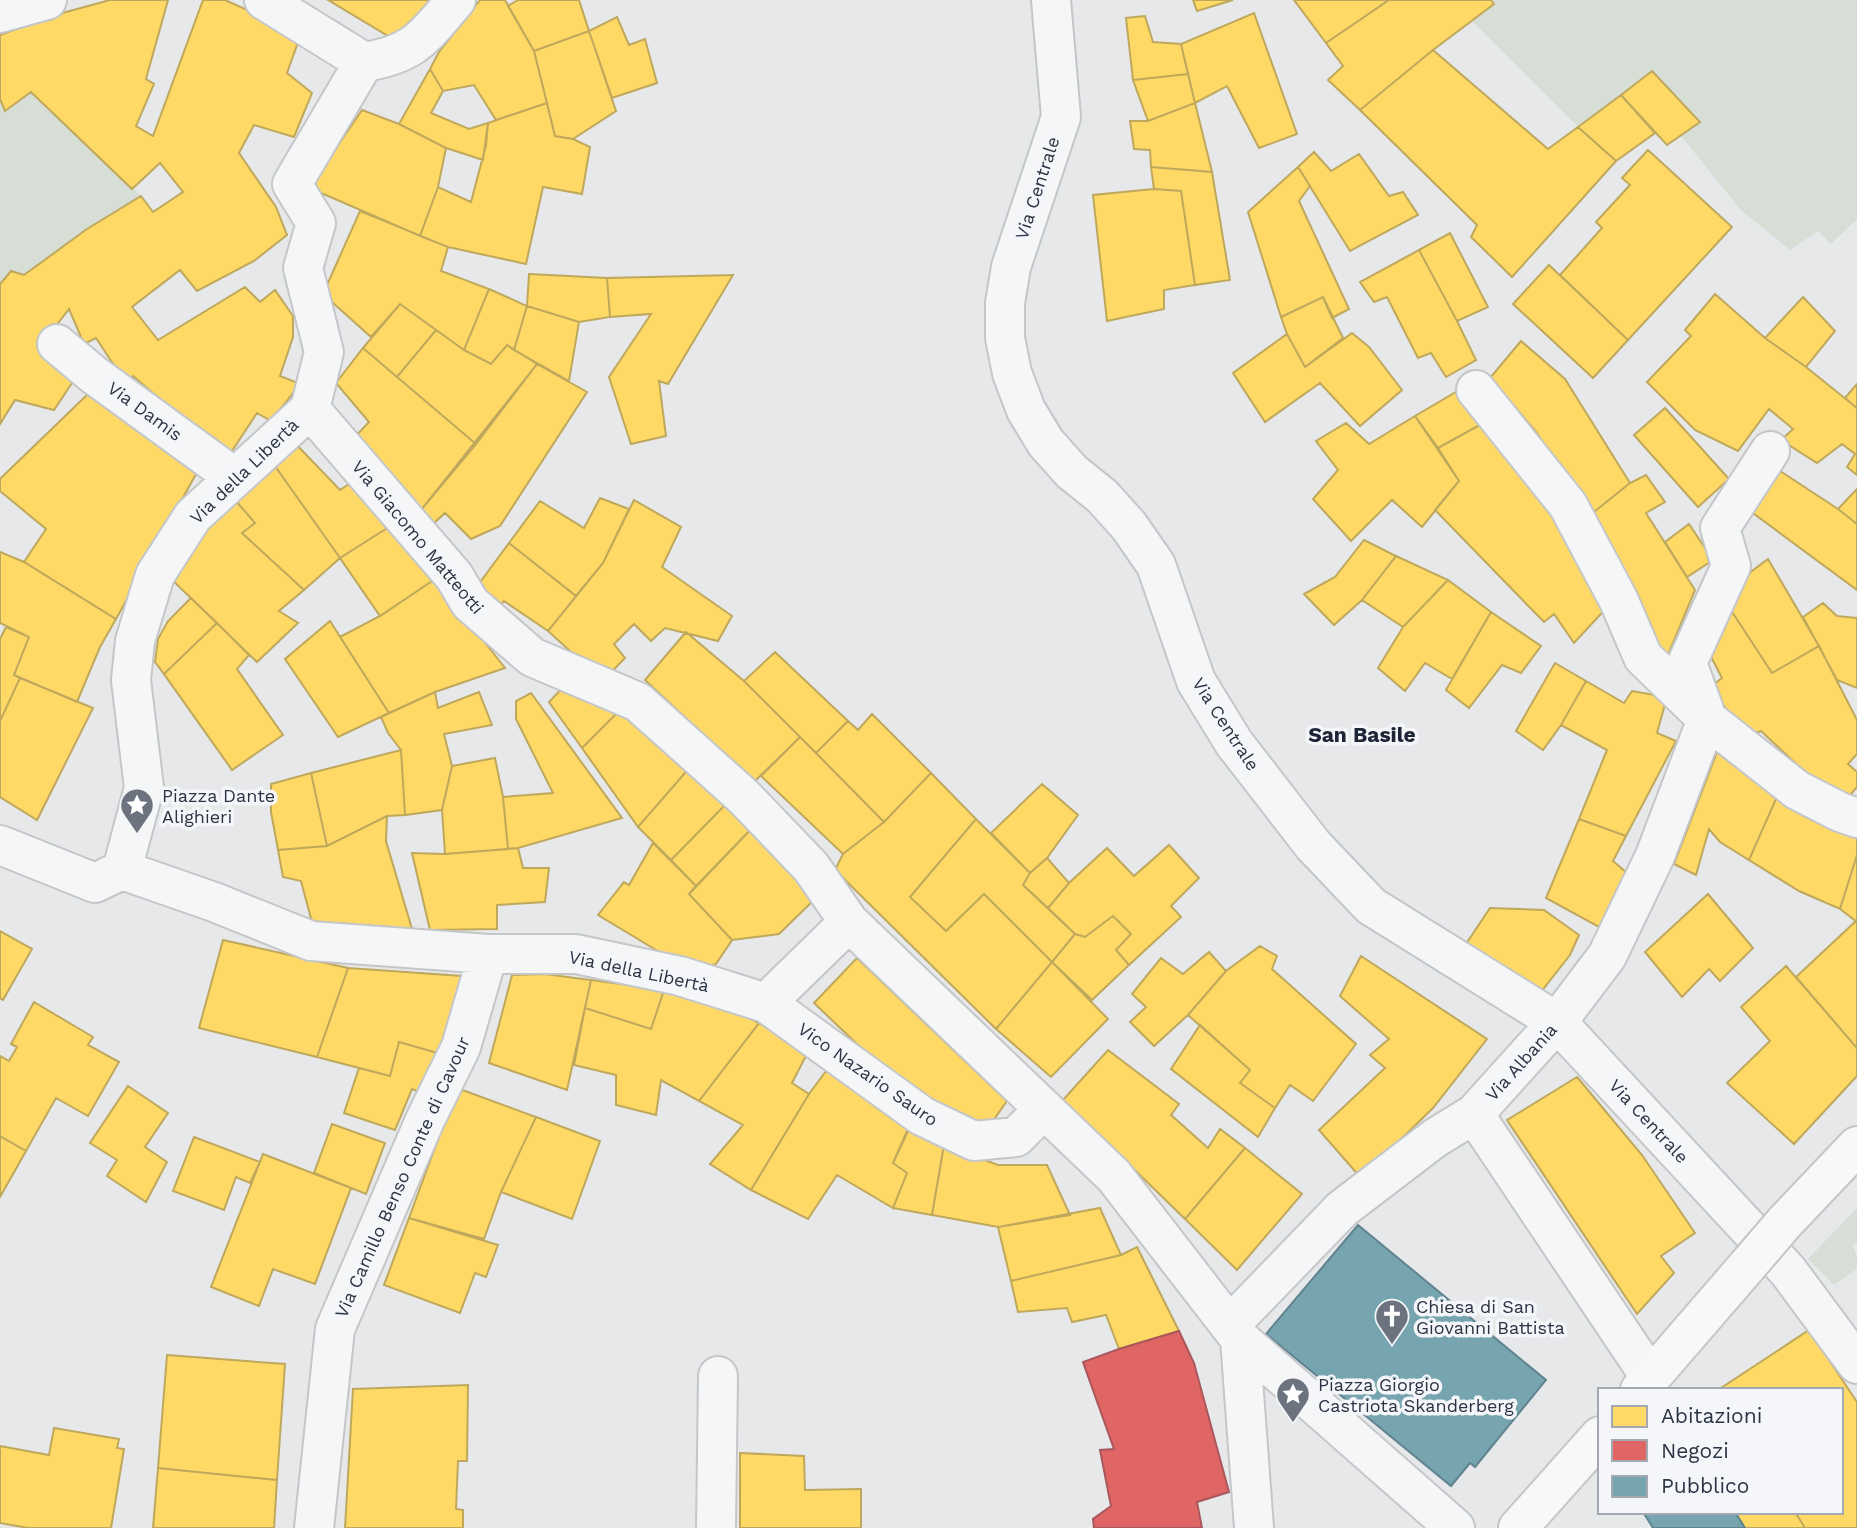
<svg xmlns="http://www.w3.org/2000/svg" width="1857" height="1528" font-family="'Work Sans',sans-serif">
	<style>
		.green { fill: #d6ded6 }
		.homes { fill: #ffd966; stroke: #bfa85c; stroke-width: 2 }
		.shops { fill: #e06666; stroke: #aa575c; stroke-width: 2 }
		.public { fill: #76a5af; stroke: #60838f; stroke-width: 2 }
		.lines { fill: none; stroke-linecap: round; stroke-linejoin: round }
		.street-casing { stroke: #c4c6c8; stroke-width: 42 }
		.secondary-casing { stroke: #c4c6c8; stroke-width: 42 }
		.street { stroke: #f5f6f7; stroke-width: 38 }
		.secondary { stroke: #f8f8f8; stroke-width: 38 }
		.secondary-bridge-casing { stroke: #c4c6c8; stroke-width: 42; stroke-linecap: butt }
		.secondary-bridge { stroke: #f8f8f8; stroke-width: 38 }
		.labels { text-anchor: middle; dominant-baseline: central; stroke-width: 7; stroke-linejoin: round; paint-order: stroke }
		.street-label { font-size: 18px; fill: #2b3445; stroke: #f4f6f9 }
		.poi-label { font-size: 18px; fill: #2b3445; stroke: #f4f6f9; text-anchor: start }
		.quarter-label { font-size: 21px; font-weight: bold; fill: #1d2536; stroke: #f4f6f9 }
	</style>
	<rect width="100%" height="100%" fill="#e6e8ea"/>
	<!-- green -->
	<path class="green" d="M1491 0H1857V219L1831 244 1818 231 1790 250 1740 209 1681 136 1700 122 1653 72 1578 127 1472 21 1494 4Z
		M31 92 141 196 87 229 24 275 10 271 0 284V99L6 110Z
		M1857 1208V1243L1852 1244 1857 1257V1269L1834 1285 1808 1259Z"/>
	<!-- homes -->
	<path class="homes" d="M110 0H168L146 79 154 84 136 126 153 136 203 0H225L301 34 287 73 312 93 294 137 254 125 239 153 276 207 287 235 254 261 197 291 180 270 132 307 158 340 245 287 260 302 275 290 293 316V337L280 376 300 384 271 421 257 413 228 457 133 376 127 385 96 338 84 344 69 309 39 348 74 380 54 410 15 400 0 424V284L11 271 24 275 87 229 141 196 153 212 183 192 160 163 132 189 31 92 5 111 0 99V35L55 15Z
		M328 0H428L432 4 398 42Z
		M480 0H505L534 51 547 103 496 120 474 85 443 91 430 69 439 52Z
		M518 0H579L589 31 534 51 508 6Z
		M1193 0H1233L1197 11Z
		M1294 0H1389L1326 43Z
		M1389 0H1491L1494 4 1433 50 1360 110 1328 80 1343 66 1326 43Z
		M1254 13 1297 134 1259 148 1227 86 1195 103 1181 44Z
		M1145 16 1153 42 1181 44 1188 74 1133 80 1126 18Z
		M617 17 629 45 645 39 657 83 612 98 589 31Z
		M589 31 616 111 573 139 555 136 534 51Z
		M1433 50 1548 149 1578 127 1616 161 1512 277 1471 237 1477 225 1360 110Z
		M430 69 443 91 431 113 469 129 488 123 483 160 446 148 399 124Z
		M1652 71 1700 122 1667 145 1621 95Z
		M1188 74 1195 103 1148 121 1133 80Z
		M1621 95 1655 133 1616 161 1578 127Z
		M547 103 555 136 573 139 590 147 582 194 543 187 526 264 448 247 420 236 438 187 471 202 486 145 488 123Z
		M1195 103 1212 172 1151 167 1150 150 1134 149 1130 121H1148Z
		M362 110 399 124 446 148 438 187 420 236 312 189 330 157Z
		M1648 150 1732 227 1628 340 1560 275 1602 228 1596 222 1630 185 1622 178Z
		M1314 152 1331 171 1359 154 1389 196 1403 192 1418 215 1350 251 1298 167Z
		M1151 167 1212 172 1230 280 1195 285 1181 191 1154 189Z
		M1298 167 1310 186 1299 201 1349 309 1332 318 1323 297 1281 317 1248 212Z
		M1154 189 1181 191 1195 285 1164 290V309L1107 321 1093 195Z
		M360 211 448 247 441 271 489 289 464 350 400 304 371 337 323 294Z
		M1450 233 1488 307 1457 321 1419 250Z
		M1419 250 1457 321 1476 360 1446 377 1431 353 1418 358 1387 297 1374 302 1360 282Z
		M1549 265 1628 340 1593 378 1513 304Z
		M529 274 607 278 610 317 579 322 527 306Z
		M733 275 668 384 659 381 666 436 631 444 609 377 651 314 610 317 607 278Z
		M489 289 527 306 514 350 507 345 491 364 464 350Z
		M1715 294 1765 338 1806 367 1857 408V475L1847 467 1855 454 1842 444 1817 463 1781 440 1793 429 1769 409 1738 451 1695 430 1647 382 1691 336 1685 330Z
		M1323 297 1343 338 1305 367 1287 334 1281 317Z
		M1803 297 1835 331 1806 367 1765 338Z
		M400 304 436 330 397 377 363 348Z
		M527 306 579 322 569 381 514 350Z
		M436 330 464 350 491 364 507 345 537 364 476 444 397 377Z
		M1352 333 1369 347 1402 390 1360 426 1320 383 1265 422 1233 373 1287 334 1305 367Z
		M1521 341 1565 379 1630 483 1589 516 1537 433 1490 378Z
		M363 348 476 444 421 510 354 438 369 422 336 383Z
		M537 364 587 392 500 526 471 539 445 513 434 523 421 510Z
		M1857 384V408L1845 398Z
		M1461 389 1487 421 1438 448 1415 416Z
		M92 390 201 465 116 619 24 562 46 529 0 491V479Z
		M1665 408 1729 479 1698 507 1634 435Z
		M1415 416 1459 481 1422 527 1392 500 1351 541 1313 499 1338 470 1316 441 1346 423 1369 444Z
		M1487 421 1543 489 1611 603 1574 643 1554 614 1544 622 1435 510 1459 481 1438 448Z
		M292 440 340 490 355 480 392 525 340 558 275 466Z
		M275 466 340 558 304 590 242 533 255 523 236 501Z
		M1774 467 1838 509 1857 524V590L1746 508Z
		M1646 475 1665 502 1646 513 1695 590 1665 662 1589 516 1630 483Z
		M1857 489V524L1838 509Z
		M600 498 629 509 603 563 576 596 509 543 540 501 584 528Z
		M634 500 681 527 662 567 732 616 718 641 665 628 651 641 634 624 614 644 625 658 603 681 548 631 603 563Z
		M236 501 255 523 242 533 304 590 279 611 298 623 257 662 168 576 205 529Z
		M1689 524 1713 560 1687 577 1665 542Z
		M392 525 435 579 380 616 340 558Z
		M1364 540 1396 556 1362 600 1334 625 1304 594 1335 577Z
		M509 543 576 596 548 631 504 601 500 605 478 585Z
		M0 552 24 562 116 619 100 647 77 702 14 675 29 637 0 623Z
		M1396 556 1448 580 1403 627 1362 600Z
		M1768 559 1819 646 1772 673 1725 601 1736 583Z
		M435 579 505 668 435 692 389 713 340 637 380 616Z
		M1448 580 1491 612 1452 679 1425 663 1405 691 1378 668 1403 627Z
		M191 598 217 623 164 674 155 662 158 639 168 621Z
		M1725 601 1772 673 1819 646 1857 720V754L1848 764 1857 772V787L1841 806 1761 731 1748 736 1709 688 1722 678 1708 651Z
		M1823 603 1837 616 1857 618V688L1837 680 1803 617Z
		M1491 612 1541 646 1521 673 1502 665 1469 708 1446 690Z
		M330 621 389 713 338 737 285 659Z
		M217 623 249 655 237 669 283 735 232 770 164 674Z
		M6 627 29 637 14 675 20 678 0 721V639Z
		M686 632 744 681 800 737 754 782 645 680Z
		M775 652 848 721 816 753 744 681Z
		M1555 663 1586 681 1561 725 1543 750 1516 731Z
		M20 678 93 708 37 820 0 797V721Z
		M1586 681 1624 703 1632 691 1667 697 1657 733 1676 741 1626 836 1579 819 1607 750 1561 725Z
		M568 682 621 709 582 748 549 702Z
		M435 692 438 708 479 692 492 725 444 734 452 766 442 810 405 815 401 750 388 733 381 717Z
		M531 693 622 818 518 848 508 849 503 797 553 793 516 719V701Z
		M621 709 691 766 638 827 582 748Z
		M872 714 931 773 884 822 816 753 848 721 858 730Z
		M800 737 884 822 843 854 761 776Z
		M1719 747 1780 790 1749 860 1720 842 1709 829 1696 875 1674 864Z
		M401 750 405 815 387 816 327 846 311 773Z
		M495 758 503 797 508 849 445 854 442 810 452 766Z
		M691 766 731 799 671 860 638 827Z
		M311 773 327 846 278 850 271 812V784Z
		M931 773 976 819 910 897 946 931 984 894 1052 962 996 1029 835 870 843 854 884 822Z
		M1042 784 1078 815 1047 858 1030 873 991 833Z
		M1780 790 1857 828V855L1840 909 1799 891 1749 860Z
		M731 799 755 825 696 886 671 860Z
		M387 816 386 841 412 929 313 926 301 881 283 877 278 850 327 846Z
		M976 819 1030 873 1023 885 1075 934 1052 962 984 894 946 931 910 897Z
		M1579 819 1626 836 1613 861 1634 879 1599 927 1546 898Z
		M755 825 818 896 779 934 732 940 689 894Z
		M653 843 696 886 689 894 732 940 716 964 691 971 598 915 624 882 629 885Z
		M1169 845 1199 878 1171 906 1181 917 1129 965 1116 950 1131 934 1113 916 1085 937 1075 934 1048 908 1069 883 1107 848 1134 876Z
		M518 848 523 868H549L545 902 497 905V929L430 930 412 853 445 854Z
		M1857 855V922L1840 909Z
		M1047 858 1069 883 1048 908 1023 885 1030 873Z
		M1708 894 1753 948 1720 981 1709 969 1682 997 1645 952Z
		M1490 908 1544 910 1579 935 1570 955 1537 997 1464 947Z
		M1113 916 1131 934 1116 950 1129 965 1092 1000 1052 962 1075 934 1085 937Z
		M1856 921 1857 922V1048L1796 977Z
		M0 931 32 949 3 1000 0 998Z
		M223 940 348 968 317 1057 199 1028Z
		M1260 946 1277 956 1272 969 1356 1044 1313 1101 1290 1085 1275 1108 1240 1083 1250 1070 1188 1015 1226 971Z
		M1209 952 1226 971 1188 1015 1154 1046 1130 1022 1146 1007 1132 994 1161 958 1183 974Z
		M1361 956 1487 1039 1433 1108 1361 1178 1319 1130 1385 1068 1370 1055 1389 1039 1340 996Z
		M857 958 1007 1101 990 1125 925 1109 814 1003Z
		M1052 962 1108 1019 1051 1077 996 1029Z
		M1786 966 1857 1048V1076L1794 1144 1727 1083 1770 1041 1741 1007Z
		M348 968 462 976 441 1054 399 1042 390 1076 317 1057Z
		M545 974 591 980 567 1090 489 1063 512 975Z
		M591 980 664 990 651 1029 585 1008Z
		M664 990 727 1007 759 1023 699 1101 661 1080 656 1115 616 1105V1075L574 1065 585 1008 651 1029Z
		M34 1002 93 1037 88 1045 119 1062 88 1116 56 1098 26 1151 0 1136V1056L9 1061 17 1047 11 1044Z
		M759 1023 809 1050 792 1083 809 1094 751 1190 710 1164 743 1125 699 1101Z
		M1200 1025 1250 1070 1240 1083 1275 1108 1258 1137 1171 1069Z
		M399 1042 441 1054 428 1095 412 1089 395 1130 344 1113 359 1068 390 1076Z
		M1108 1050 1179 1104 1171 1115 1208 1148 1220 1129 1245 1148 1185 1219 1063 1100Z
		M826 1071 912 1120 893 1163 907 1173 893 1208 837 1175 808 1219 751 1190 809 1094Z
		M1577 1077 1642 1155 1695 1233 1661 1256 1674 1273 1637 1314 1507 1120Z
		M128 1086 168 1113 145 1147 167 1162 146 1202 107 1176 117 1160 90 1143Z
		M457 1088 536 1117 501 1192 484 1239 409 1218Z
		M536 1117 600 1141 572 1219 501 1192Z
		M332 1124 385 1143 366 1194 314 1173Z
		M908 1131 944 1145 932 1215 893 1208 907 1173 893 1163Z
		M0 1136 26 1151 0 1197Z
		M194 1137 260 1162 250 1183 236 1177 224 1210 173 1191Z
		M944 1145 998 1165H1047L1070 1215 998 1227 932 1215Z
		M1245 1148 1302 1194 1237 1270 1185 1219Z
		M263 1154 351 1188 315 1284 273 1269 259 1306 211 1287Z
		M1100 1208 1121 1255 1011 1281 998 1227Z
		M409 1218 498 1245 486 1277 475 1273 460 1313 384 1285Z
		M1137 1247 1179 1331 1119 1349 1106 1315 1072 1322 1067 1308 1018 1312 1011 1281 1121 1255Z
		M1809 1330 1857 1402V1528H1805L1795 1512H1841V1390H1718Z
		M167 1355 285 1364 277 1480 158 1468Z
		M468 1385 467 1461H458L456 1509 463 1510V1528H345L353 1389Z
		M54 1428 119 1439 117 1448 124 1449 111 1528H28L0 1523V1446L49 1455Z
		M740 1453 804 1456 805 1490 861 1489V1528H740Z
		M158 1468 277 1480 274 1528H153Z
		M1735 1512H1795L1805 1528H1745Z"/>
	<!-- shops -->
	<path class="shops" d="M1179 1331 1194 1363 1229 1492 1197 1502 1202 1528H1094L1093 1519 1111 1506 1100 1450 1114 1449 1083 1362 1119 1349Z"/>
	<!-- public -->
	<path class="public" d="M1358 1225 1546 1380 1475 1467 1470 1463 1451 1486 1266 1334Z
		M1643 1512H1735L1745 1528H1653Z"/>
	<g class="lines">
		<!-- street casing -->
		<g class="street-casing">
			<path id="street" d="M264 0 364 62
				M1051 0 1061 117 1011 267 1005 303V338L1012 373 1026 410 1046 443 1072 472 1102 496 1129 526 1156 565 1196 681 1234 743 1313 845 1371 906 1557 1022 1788 1271 1857 1364
				M0 13 47 0
				M364 62C415 54 424 37 456 0
				M57 344 94 375 234 477
				M1476 390 1568 505 1619 601 1643 657 1707 719 1797 790 1840 812 1857 818
				M310 409 454 576 470 603 532 657 638 702 744 797 811 867 849 922 1114 1176 1240 1339 1455 1528
				M1704 710 1687 663 1731 566 1720 528 1770 451
				M0 845 95 883 122 870 214 902 311 941 488 954H576L680 976 766 1003 849 922
				M122 870 144 788 131 680 135 641 155 575 193 516 310 409 324 352 303 268 316 223 292 184 364 62
				M766 1003 922 1116 974 1141 1016 1137 1044 1109
				M1474 1114 1651 1378
				M1230 1325 1342 1209 1435 1138 1474 1114 1557 1022 1607 956 1655 856 1707 719
				M1240 1339 1254 1528
				M314 1528 335 1329 425 1120 461 1047 488 954
				M716 1528 718 1376"/>
		</g>
		<!-- secondary casing -->
		<g class="secondary-casing">
			<path id="secondary" d="M1784 1223 1857 1146
				M1640 1390 1748 1265
				M1518 1528 1600 1436"/>
		</g>
		<!-- street -->
		<use href="#street" class="street"/>
		<!-- secondary -->
		<use href="#secondary" class="secondary"/>
		<!-- secondary-bridge casing -->
		<g class="secondary-bridge-casing">
			<path id="secondary-bridge" d="M1748 1265 1784 1223"/>
		</g>
		<!-- secondary-bridge -->
		<use href="#secondary-bridge" class="secondary-bridge"/>
	</g>
	<!-- icons -->
	<defs>
		<g id="sight-pin" transform="scale(1.75)"><path d="M0 17L-7.5 6A9.5 9.5 0 1 1 7.5 6Z" fill="#6c737f" stroke="#f4f6f9"/><path d="M0-6L1.8-2.2L6-1.7L2.9 1.2L3.7 5.4L0 3.3L-3.7 5.4L-2.9 1.2L-6-1.7L-1.8-2.2Z" fill="#fff"/></g>
		<g id="church-pin" transform="scale(1.75)"><path d="M0 17L-7.5 6A9.5 9.5 0 1 1 7.5 6Z" fill="#6c737f" stroke="#f4f6f9"/><path d="M-1.2-6h2.4v3.5h3.3v2.4h-3.3V6h-2.4V-.1h-3.3v-2.4h3.3Z" fill="#fff"/></g>
	</defs>
	<g fill-rule="evenodd">
		<use href="#sight-pin" x="137" y="805"/>
		<use href="#church-pin" x="1392" y="1316"/>
		<use href="#sight-pin" x="1293" y="1394"/>
	</g>
	<g class="labels">
		<!-- street labels -->
		<g class="street-label">
			<text transform="translate(1037 188) rotate(-72)">Via Centrale</text>
			<text transform="translate(145 411) rotate(36)">Via Damis</text>
			<text transform="translate(244 471) rotate(-44)">Via della Libertà</text>
			<text transform="translate(418 537) rotate(50)">Via Giacomo Matteotti</text>
			<text transform="translate(1226 724) rotate(57)">Via Centrale</text>
			<text transform="translate(639 971) rotate(12)">Via della Libertà</text>
			<text transform="translate(1521 1062) rotate(-48)">Via Albania</text>
			<text transform="translate(868 1074) rotate(35)">Vico Nazario Sauro</text>
			<text transform="translate(1649 1121) rotate(47)">Via Centrale</text>
			<text transform="translate(402 1177) rotate(-66)">Via Camillo Benso Conte di Cavour</text>
		</g>
		<!-- poi labels -->
		<g class="poi-label">
			<text x="162" y="795">Piazza Dante<tspan x="162" dy="21">Alighieri</tspan></text>
			<text x="1416" y="1306">Chiesa di San<tspan x="1416" dy="21">Giovanni Battista</tspan></text>
			<text x="1318" y="1384">Piazza Giorgio<tspan x="1318" dy="21">Castriota Skanderberg</tspan></text>
		</g>
		<!-- quarter labels -->
		<g class="quarter-label">
			<text x="1362" y="734">San Basile</text>
		</g>
	</g>
	<!-- legend -->
	<rect x="1598" y="1388" width="245" height="126" fill="#f4f6f9" stroke="#a4a8b1" stroke-width="2"/>
	<rect x="1612" y="1406" width="35" height="21" fill="#ffd966" stroke="#a4a8b1" stroke-width="2"/>
	<text x="1661" y="1423" font-size="21" fill="#2b3445">Abitazioni</text>
	<rect x="1612" y="1440" width="35" height="21" fill="#e06666" stroke="#a4a8b1" stroke-width="2"/>
	<text x="1661" y="1458" font-size="21" fill="#2b3445">Negozi</text>
	<rect x="1612" y="1476" width="35" height="21" fill="#76a5af" stroke="#a4a8b1" stroke-width="2"/>
	<text x="1661" y="1493" font-size="21" fill="#2b3445">Pubblico</text>
</svg>
